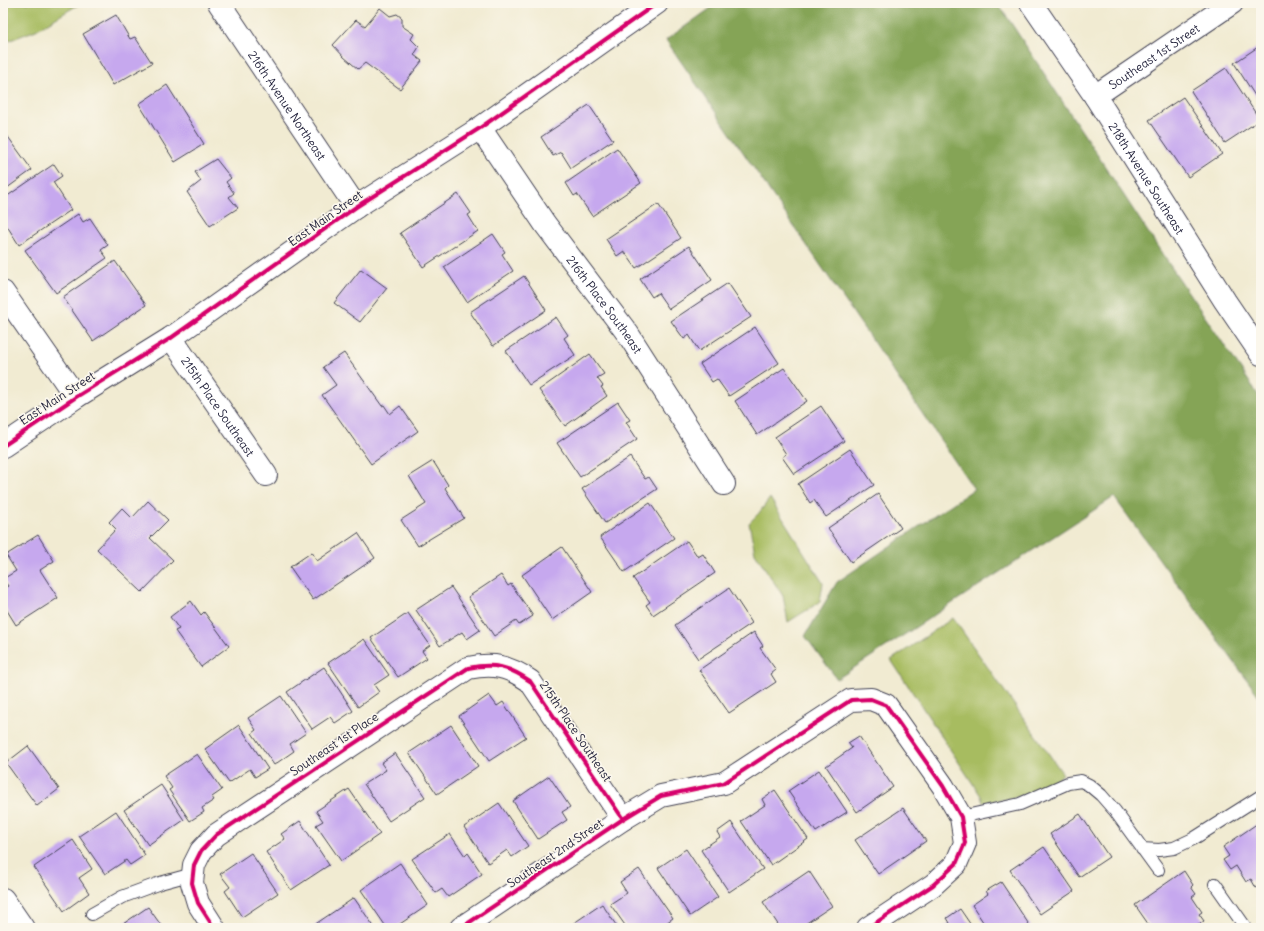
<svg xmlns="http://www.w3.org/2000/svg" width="1264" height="931" font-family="Delius,sans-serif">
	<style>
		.green { fill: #a7bc61; stroke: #646f4e }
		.forest { fill: #85a457; stroke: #546349 }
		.building { fill: #c6a8ee }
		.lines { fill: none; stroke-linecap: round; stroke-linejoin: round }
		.service-casing { stroke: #414052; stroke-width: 14 }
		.minor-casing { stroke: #414052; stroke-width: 24 }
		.service { stroke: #fff; stroke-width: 12 }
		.minor { stroke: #fff; stroke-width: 22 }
		.cycleway-casing { stroke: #fbf7ec; stroke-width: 6 }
		.cycleway { stroke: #d6006c; stroke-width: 4 }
		.labels { text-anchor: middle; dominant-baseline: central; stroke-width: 3.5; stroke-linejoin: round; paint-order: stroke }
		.street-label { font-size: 12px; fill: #22223b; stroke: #fbf7ec }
	</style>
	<rect width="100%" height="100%" fill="#fbf7ec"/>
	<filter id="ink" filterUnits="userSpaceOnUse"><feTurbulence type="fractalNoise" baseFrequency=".025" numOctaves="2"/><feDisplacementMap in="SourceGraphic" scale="8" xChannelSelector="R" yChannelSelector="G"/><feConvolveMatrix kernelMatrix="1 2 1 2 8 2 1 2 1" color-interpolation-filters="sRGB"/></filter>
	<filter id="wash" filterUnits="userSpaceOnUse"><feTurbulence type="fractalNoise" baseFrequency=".012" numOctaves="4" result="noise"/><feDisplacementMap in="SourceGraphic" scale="16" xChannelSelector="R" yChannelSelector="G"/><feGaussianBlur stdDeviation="0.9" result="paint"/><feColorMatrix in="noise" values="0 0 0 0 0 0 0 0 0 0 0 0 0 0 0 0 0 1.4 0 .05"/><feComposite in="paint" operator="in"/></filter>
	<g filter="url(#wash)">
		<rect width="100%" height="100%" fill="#f1ebd2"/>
		<!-- green -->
		<path class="green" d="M3 3H81L36 30 8 41 3 34Z
			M770 498 823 583 820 602 788 622 783 596 755 553 749 523 759 513Z
			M953 618 1063 774C1047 789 1024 797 1002 800 995 801 990 801 983 803L981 796 891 660Z"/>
		<!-- forest -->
		<path class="forest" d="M718 3H998L1161 252 1261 399V699L1114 497 837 679 805 636 837 582 974 489 666 40Z"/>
		<g id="blocks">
			<!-- building -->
			<path class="building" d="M380 8 390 16 397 14 402 18V26L414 34 411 39 419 47 414 55 422 61 400 89 365 63 358 69 344 57 333 45 356 20 365 26Z
				M116 15 130 39 135 37 152 63 113 85 83 34Z
				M1261 45V105L1234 63Z
				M1226 68 1260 120 1225 143 1191 91Z
				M167 85 204 144 175 162 139 104Z
				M1183 97 1222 154 1188 177 1149 120Z
				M589 105 613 140 571 168 561 152 553 156 541 137Z
				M6 134 32 170 3 191V136Z
				M617 148 641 183 592 216 577 194 574 196 566 183Z
				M216 159 231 178 226 182 234 193 229 197 238 208 210 226 187 192 201 181 195 172Z
				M54 164 62 176 53 182 71 210 19 245 7 226 3 229V199Z
				M458 194 471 213 468 215 478 231 423 267 400 233Z
				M658 204 681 238 636 268 624 251 617 256 606 239Z
				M78 214 83 222 90 218 108 245 101 250 107 258 56 293 25 250Z
				M493 234 505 252 502 254 513 271 467 302 444 267Z
				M689 246 712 280 669 309 658 293 652 297 640 279Z
				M115 261 146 305 93 341 63 297Z
				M361 269 387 288 360 322 334 303Z
				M524 276 546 310 493 346 470 312Z
				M728 283 751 317 699 351 689 335 684 339 671 321Z
				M556 317 568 335 564 338 575 355 529 385 506 351Z
				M755 327 779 363 729 396 717 379 712 382 700 364Z
				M344 353 382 406 384 405 390 414 400 406 418 431 371 464 322 395 336 385 323 367Z
				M590 354 604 374 597 378 603 386 601 387 607 396 565 426 539 390Z
				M784 368 807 401 757 435 735 401Z
				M618 402 630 420 626 422 637 439 580 477 557 443Z
				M821 406 844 441 794 474 782 457 786 454 775 437Z
				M850 449 874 485 826 517 814 500 810 503 798 484Z
				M630 457 645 479 649 477 657 489 605 523 582 489Z
				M433 461 448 485 445 488 464 518 418 546 401 520 426 504 409 476Z
				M878 494 901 528 851 562 828 528Z
				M148 501 168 520 150 538 173 560 142 592 97 549 116 529 109 522 122 508 132 518Z
				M650 503 674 538 624 572 600 537Z
				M358 533 375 558 313 600 290 567 312 552 317 561Z
				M38 535 54 561 40 570 58 598 16 625 3 604V590L8 586 3 579 16 571 6 555Z
				M687 541 698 557 703 554 715 573 653 615 646 605 650 602 633 578Z
				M562 547 592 592 552 620 522 575Z
				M501 575 508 586 511 584 533 616 519 625 516 621 494 636 468 597Z
				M451 587 480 630 467 639 462 632 440 646 416 610Z
				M729 588 752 623 698 659 675 625Z
				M191 601 201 615 204 612 229 646 201 667 175 631 179 629 170 617Z
				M408 613 430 645 422 651 427 658 398 677 371 638Z
				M754 632 763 646 760 648 776 670 771 674 776 682 729 713 699 670Z
				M364 639 389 675 374 685 379 692 358 707 328 663Z
				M324 667 353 711 335 723 330 717 312 729 287 692Z
				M489 695 497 706 503 702 526 737 489 761 459 716Z
				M281 696 306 733 290 744 294 751 274 765 252 733 256 730 248 718Z
				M239 725 268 769 255 777 250 769 229 783 205 749Z
				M451 725 478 766 437 794 409 753Z
				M859 736 893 787 857 812 826 766 852 748 848 743Z
				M28 746 59 789 37 806 6 763Z
				M395 753 425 797 389 821 364 784 386 770 381 763Z
				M197 754 222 790 212 797 214 800 202 808 204 812 190 821 169 790 172 788 164 776Z
				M819 770 847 812 816 832 788 791Z
				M549 776 570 807 562 812 567 820 538 839 513 801Z
				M161 785 184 820 148 845 124 810Z
				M349 789 380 834 341 861 316 825 323 821 316 811Z
				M775 790 808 839 771 865 741 821 765 805 762 799Z
				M499 803 528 846 512 857 507 850 488 863 464 827Z
				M903 808 926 841 878 874 855 840Z
				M116 811 145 855 130 865 126 860 105 874 79 836Z
				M1080 814 1109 857 1079 877 1050 834Z
				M300 821 329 865 291 890 266 852 285 839 281 834Z
				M1261 821V885L1256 888 1251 879 1246 882 1236 866 1230 870 1223 860 1229 856 1223 847Z
				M731 822 763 869 729 892 701 850 720 837 717 832Z
				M450 834 465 856 468 853 482 874 448 897 442 889 436 893 412 859Z
				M73 840 92 869 79 878 89 893 64 911 34 867Z
				M1044 847 1074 891 1040 914 1010 870Z
				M686 849 718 897 690 916 658 868Z
				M251 853 278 893 242 917 225 891 230 887 220 874Z
				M400 863 428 905 394 928H387L361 890Z
				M639 869 673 918 659 928H627L610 904 627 893 620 882Z
				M809 871 832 906 799 928H776L779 926 763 902Z
				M1184 871 1193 885 1191 887 1196 894 1192 897 1202 912 1199 914 1204 921 1194 928H1151L1135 905Z
				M1001 882 1030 926 1027 928H987L972 905 988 894 986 891Z
				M354 898 375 928H315L314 925Z
				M602 904 618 928H573L571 925Z
				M148 907 163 928H117Z
				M960 909 973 928H942L950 923 947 918Z"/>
		</g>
	</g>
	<g filter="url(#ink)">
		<use href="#blocks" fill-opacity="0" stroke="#414052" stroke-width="1"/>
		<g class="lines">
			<!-- service casing -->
			<g class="service-casing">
				<path id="service" d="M961 817 1020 804 1068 783 1081 781 1089 785 1101 795 1115 811 1158 870
					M1142 849 1159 850 1174 848 1193 839 1261 796
					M1215 884 1246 928
					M92 914 122 897 160 883 193 874"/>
			</g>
			<!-- minor casing -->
			<g class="minor-casing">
				<g id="minor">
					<path id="s1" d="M219 3 356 207"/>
					<path id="s2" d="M1031 3 1095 96 1225 301 1261 354"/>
					<path id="s3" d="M1095 96 1232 3"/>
					<path id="s4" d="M480 128 545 224 628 334 724 484"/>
					<path d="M3 292 76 397"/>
					<path id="s5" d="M171 338 266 475"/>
					<path d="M3 446 76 397 171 338 356 207 480 128 657 3"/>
					<path d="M3 899 23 928"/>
					<path d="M214 928 198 903 192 883 194 865 201 851 216 835 468 668C494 663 508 666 530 681L623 819"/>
					<path d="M461 928 623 819 661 796 724 783 851 700 871 699 886 705 943 786 961 817 965 843 956 864 933 885 868 928"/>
				</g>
			</g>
			<!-- service -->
			<use href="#service" class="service"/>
			<!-- minor -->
			<use href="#minor" class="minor"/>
			<!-- cycleway casing -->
			<g class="cycleway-casing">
				<path id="cycleway" d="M3 446 76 397 171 338 356 207 480 128 657 3
					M214 928 198 903 192 883 194 865 201 851 216 835 468 668C494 663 508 666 530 681L623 819
					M461 928 623 819 661 796 724 783 851 700 871 699 886 705 943 786 961 817 965 843 956 864 933 885 868 928"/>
			</g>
			<!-- cycleway -->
			<use href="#cycleway" class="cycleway"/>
		</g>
	</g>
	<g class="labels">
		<!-- street labels -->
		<g class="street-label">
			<text stroke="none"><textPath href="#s3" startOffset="71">Southeast 1st Street</textPath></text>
			<text stroke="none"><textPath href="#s1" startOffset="123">216th Avenue Northeast</textPath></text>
			<text stroke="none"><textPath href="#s2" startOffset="210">218th Avenue Southeast</textPath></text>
			<text transform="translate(325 218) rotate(-35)">East Main Street</text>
			<text stroke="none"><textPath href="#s4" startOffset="216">216th Place Southeast</textPath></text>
			<text transform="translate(57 398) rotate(-33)">East Main Street</text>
			<text stroke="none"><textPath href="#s5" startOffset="83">215th Place Southeast</textPath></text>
			<text transform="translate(576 731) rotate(56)">215th Place Southeast</text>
			<text transform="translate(334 744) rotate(-34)">Southeast 1st Place</text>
			<text transform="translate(555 853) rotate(-34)">Southeast 2nd Street</text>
		</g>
	</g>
	<!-- margin -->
	<rect width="1264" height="931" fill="none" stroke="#fbf7ec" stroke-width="16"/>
</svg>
